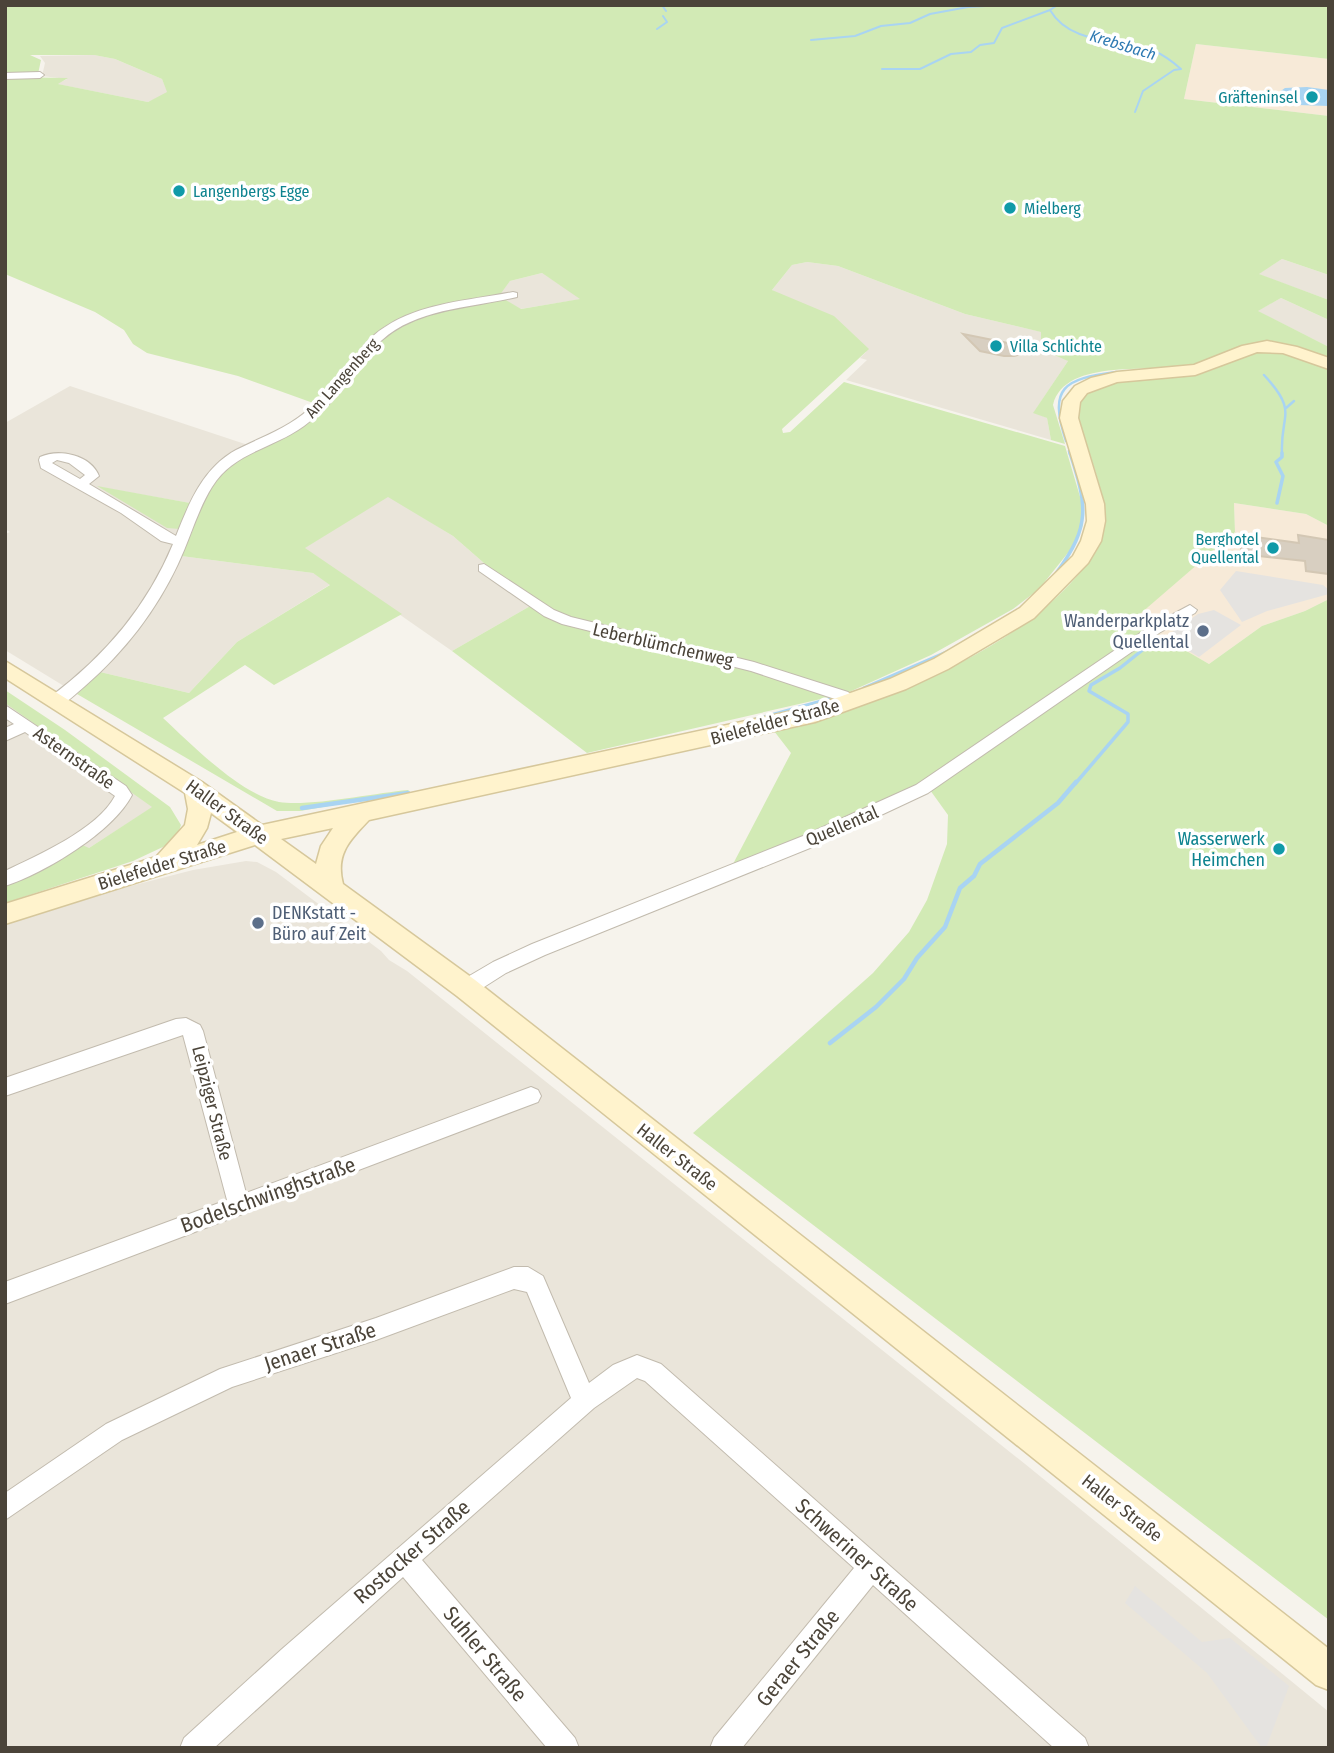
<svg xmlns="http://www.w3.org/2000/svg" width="1334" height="1753" font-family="'Fira Sans Condensed',sans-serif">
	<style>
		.residential { fill: #eae5da }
		.commercial { fill: #f7ead8 }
		.green { fill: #d2eab5; fill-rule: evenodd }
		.parking { fill: #e5e3e0 }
		.water { fill: #a9d4f2 }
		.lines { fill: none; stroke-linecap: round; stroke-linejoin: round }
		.stream-far3 { stroke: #a9d4f2; stroke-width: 2 }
		.stream-far2 { stroke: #a9d4f2; stroke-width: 2.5 }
		.stream-far1 { stroke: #a9d4f2; stroke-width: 3.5 }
		.stream { stroke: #a9d4f2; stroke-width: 4.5 }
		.building { fill: #d8cfc1; stroke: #d3c7b4; stroke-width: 2 }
		.street-casing { stroke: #c2bbae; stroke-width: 2 }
		.secondary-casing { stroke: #d6c79b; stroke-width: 3 }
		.street { fill: #fff; fill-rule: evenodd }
		.secondary { fill: #fff3cd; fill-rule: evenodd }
		.culture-dot { fill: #0f9aa8; stroke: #fff; stroke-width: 2.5 }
		.service-dot { fill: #5c6f8a; stroke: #fff; stroke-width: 2.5 }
		.labels { text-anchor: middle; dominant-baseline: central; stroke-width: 7; stroke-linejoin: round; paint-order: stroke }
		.far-water-label { font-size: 16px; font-style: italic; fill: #2e7ab2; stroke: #fff }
		.far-culture-label { font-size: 16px; fill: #0d838f; stroke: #fff; text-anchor: start }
		.far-street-label { font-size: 16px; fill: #4b4439; stroke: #fff }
		.service-label { font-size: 18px; fill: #4e5e75; stroke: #fff; text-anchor: end }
		.street-label { font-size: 18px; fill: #4b4439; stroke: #fff }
		.culture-label { font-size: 18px; fill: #0d838f; stroke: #fff; text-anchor: end }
		.near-street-label { font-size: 21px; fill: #4b4439; stroke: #fff }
	</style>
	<rect width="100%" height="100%" fill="#f6f3ec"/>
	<!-- residential -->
	<path class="residential" d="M94 55 115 59 162 79 168 93 148 102 57 84 67 79 42 76 45 63 40 56Z
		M1282 259 1329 275V300L1258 274Z
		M807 262 838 266 965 314 1042 332 1068 361 1034 412 1047 418 1051 440 846 380 867 360 860 358 866 352 772 290 792 265Z
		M542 273 582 299 520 309 498 296 510 281Z
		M1281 298 1329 320V347L1257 311Z
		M70 386 248 445 201 505 99 487 194 530 181 556 313 573 331 584 237 642 189 693 100 672 77 694 5 650V534L10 532 5 529V423Z
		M388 496 453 536 532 605 452 651 304 548Z
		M5 701 153 807 89 848 5 886Z
		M246 861 257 862 276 872 381 951 389 960 407 971 1030 1468 1329 1712V1748H5V925L119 889 193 870Z"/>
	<!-- commercial -->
	<path class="commercial" d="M1196 44 1329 59V116L1184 99Z
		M1234 503 1306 514 1329 526V599L1305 611 1262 626 1209 664 1132 620 1235 532Z"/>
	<!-- green -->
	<path class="green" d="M5 5H1329V59L1196 44 1184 99 1329 116V275L1282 259 1259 274 1329 300V320L1281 298 1258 311 1329 347V360C1308 355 1276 343 1255 344 1233 344 1215 360 1194 365 1156 374 1065 356 1053 405L1065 444 1051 440 1047 418 1033 413 1068 361 1041 349V332L965 314 838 266 807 262 792 265 772 290 834 316 869 349 782 429 783 433 790 432 844 382 1065 446 1081 500 1083 525 1075 544 1039 589 1013 609 931 655 847 693 587 753 452 651 532 605 453 536 388 497 305 548 402 614 274 685 245 665 163 718C191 744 241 795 279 802 309 807 375 793 408 790L410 792 300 811H277L77 694 100 672 189 693 237 642 330 585 313 573 181 556 193 530 167 528 97 486 201 505C223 454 256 458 295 430 303 424 309 412 316 404L238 376 147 353 133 344 124 330 95 312 5 274V77L68 78 58 84 148 102 167 92 162 79 115 59 94 55H30L41 60 38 74 5 75ZM542 273 580 299 521 309 499 296 510 281Z
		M1256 351 1290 353 1329 367V526L1306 514 1234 503 1235 532 1133 620 1209 664 1262 626 1305 611 1329 599V1620L693 1133 873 973 909 932 927 900 947 844 948 815 930 790 733 864 791 753 774 731C873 706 1010 655 1077 576 1085 566 1097 554 1101 541 1113 497 1084 449 1076 406 1098 369 1164 382 1202 373 1221 369 1237 356 1256 351Z
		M5 690 65 730 170 807 181 825 178 834 165 846 133 861 5 903V886L80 844 89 848 152 807 5 703Z"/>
	<!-- parking -->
	<path class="parking" d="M1236 571 1323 585 1329 590V594L1267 611 1242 622 1220 590Z
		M1214 610 1241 625 1199 657 1165 637 1198 614Z
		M1135 1586 1202 1642 1230 1638 1289 1686 1266 1748H1262L1207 1673 1125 1603Z"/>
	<!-- water -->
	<path class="water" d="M1307 87 1329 90V106L1298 105 1280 98 1278 93 1285 88Z"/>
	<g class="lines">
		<!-- stream-far3 -->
		<path class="stream-far3" d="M662 5 666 11
			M1056 6 1050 10C1070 45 1120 39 1154 51 1164 55 1173 62 1181 69L1174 70 1143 91 1135 112
			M657 29 667 22 663 16
			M811 40 855 36 881 26 910 23 930 14 968 7 1003 5
			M882 69H920L951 54 971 52 980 45 994 43 1002 28 1050 10"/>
		<!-- stream-far2 -->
		<path class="stream-far2" d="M1264 375C1299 413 1280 413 1282 454
			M1286 408 1294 401
			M1066 441C1048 387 1064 379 1116 372
			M1069 451 1070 454"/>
		<!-- stream-far1 -->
		<path class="stream-far1" d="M1277 503 1283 476 1276 462 1282 457V453
			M1057 572C1091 526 1087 505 1070 453
			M864 688 949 651
			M753 720 833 698
			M1075 784 1128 722V714L1089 691 1091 685 1120 668 1155 640"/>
		<!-- stream -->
		<path class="stream" d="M302 808 408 793
			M830 1043 876 1007 904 979 917 958 945 927 960 888 974 876 980 864 1058 803 1076 782"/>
	</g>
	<!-- building -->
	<path class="building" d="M963 334 1038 349 1014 356H1004L980 351Z
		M1241 535 1299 543 1298 535 1329 540V574L1306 571 1305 561 1241 554Z"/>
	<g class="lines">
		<!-- street casing -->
		<g class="street-casing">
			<path id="street" d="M5 73 40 72 44 75 40 78 5 79Z
				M513 292 517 293V297C472 308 418 308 382 340 371 349 364 362 355 373 341 392 323 412 304 426 273 449 233 452 212 487 197 511 190 539 178 564 156 611 124 652 85 686 75 694 63 709 50 705L47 701 50 697C104 657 147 607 173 544L161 541 121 513 41 468 39 460 40 457C59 448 91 455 99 476L89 484 176 536C189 503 203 468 236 450 261 437 287 429 309 409 322 397 335 384 346 370 358 354 368 337 385 327 421 303 471 300 513 292ZM57 460 69 463 85 475 80 479 52 463Z
				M484 564 554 610 571 617 754 662 848 692 859 702 851 707 838 700 751 671 562 624 544 616 479 571V565Z
				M1190 605 1197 610 1195 613 1159 633 928 793 815 846 545 955 506 973 473 994 466 996 459 994 457 988 459 982 493 962 532 944 803 836 916 785 1149 627Z
				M5 705 126 786 132 795C113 832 45 873 5 886V871C38 855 98 829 115 796L25 732 5 741V728L14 724 5 718Z
				M186 1018 200 1025 203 1031 246 1193 531 1087 538 1090 541 1096 538 1102 5 1304V1282L227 1200 183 1035 5 1096V1078L176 1019Z
				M514 1267H528L543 1276 589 1383 613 1365 637 1355 661 1364 1085 1738 1089 1748H1054L873 1585 742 1748H710L714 1738 854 1568 645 1381 637 1378 594 1408 422 1560 575 1738 579 1748H547L403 1577 214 1748H180L184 1738 282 1649 571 1398 527 1292 514 1289 376 1340 232 1387 122 1440 5 1520V1493L106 1424 220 1369 376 1318Z"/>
		</g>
		<!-- secondary casing -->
		<g class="secondary-casing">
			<path id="secondary" d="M1267 341 1297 347 1329 358V369L1283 353 1257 352 1195 375 1117 382 1087 393 1080 402 1078 418 1104 504 1105 521 1101 541 1088 563 1034 618 948 669 906 689 815 722 369 820C350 840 335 854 343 884L475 980 1329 1649V1690L1316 1685 457 996 255 845 5 924V904L156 857 185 825 188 809 185 793 5 678V661L202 782 262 825 811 707 890 679 934 659 1020 608 1073 556 1081 541 1087 521 1086 504 1060 418 1063 401 1075 386 1091 378 1117 372 1194 365 1242 346ZM211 813 237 832 197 845 207 828ZM333 828 321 846 316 864 281 839Z"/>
		</g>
		<!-- street -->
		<use href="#street" class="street"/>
		<!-- secondary -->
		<use href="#secondary" class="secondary"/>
	</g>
	<!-- markers -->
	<g class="culture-dot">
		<circle cx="1312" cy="97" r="7"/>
		<circle cx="179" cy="191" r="7"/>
		<circle cx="1010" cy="208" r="7"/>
		<circle cx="996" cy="346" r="7"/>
		<circle cx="1273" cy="548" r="7"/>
		<circle cx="1279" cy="849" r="7"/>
	</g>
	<g class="service-dot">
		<circle cx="1203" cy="631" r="7"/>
		<circle cx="258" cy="923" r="7"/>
	</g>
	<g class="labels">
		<!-- far-water labels -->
		<g class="far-water-label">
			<text transform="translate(1123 45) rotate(17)">Krebsbach</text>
		</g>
		<!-- far-culture labels -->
		<g class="far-culture-label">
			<text x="1298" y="97" text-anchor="end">Gräfteninsel</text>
			<text x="193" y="191">Langenbergs Egge</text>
			<text x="1024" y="208">Mielberg</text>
			<text x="1010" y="346">Villa Schlichte</text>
			<text x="1259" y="539" text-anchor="end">Berghotel<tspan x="1259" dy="18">Quellental</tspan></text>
		</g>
		<!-- far-street labels -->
		<g class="far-street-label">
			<text transform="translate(342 378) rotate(-48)">Am Langenberg</text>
		</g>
		<!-- service labels -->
		<g class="service-label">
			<text x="1189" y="621">Wanderparkplatz<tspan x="1189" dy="21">Quellental</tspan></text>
			<text x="272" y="913" text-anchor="start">DENKstatt -<tspan x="272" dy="21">Büro auf Zeit</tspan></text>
		</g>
		<!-- street labels -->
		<g class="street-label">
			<text transform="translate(663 645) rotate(13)">Leberblümchenweg</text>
			<text transform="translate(775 722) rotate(-15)">Bielefelder Straße</text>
			<text transform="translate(74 758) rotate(35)">Asternstraße</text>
			<text transform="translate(227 812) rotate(36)">Haller Straße</text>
			<text transform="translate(842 826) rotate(-23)">Quellental</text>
			<text transform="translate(162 865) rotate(-17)">Bielefelder Straße</text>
			<text transform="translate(212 1103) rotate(76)">Leipziger Straße</text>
			<text transform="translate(677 1157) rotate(38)">Haller Straße</text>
			<text transform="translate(1122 1508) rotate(38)">Haller Straße</text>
		</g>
		<!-- culture labels -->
		<g class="culture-label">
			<text x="1265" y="839">Wasserwerk<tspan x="1265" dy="21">Heimchen</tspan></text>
		</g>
		<!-- near-street labels -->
		<g class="near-street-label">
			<text transform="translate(268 1195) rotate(-20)">Bodelschwinghstraße</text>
			<text transform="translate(320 1347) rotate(-18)">Jenaer Straße</text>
			<text transform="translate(412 1552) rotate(-41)">Rostocker Straße</text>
			<text transform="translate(857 1555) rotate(42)">Schweriner Straße</text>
			<text transform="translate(485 1654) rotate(50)">Suhler Straße</text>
			<text transform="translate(798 1658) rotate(-51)">Geraer Straße</text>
		</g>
	</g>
	<!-- border -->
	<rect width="1334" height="1753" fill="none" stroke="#4b4439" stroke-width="14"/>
</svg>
